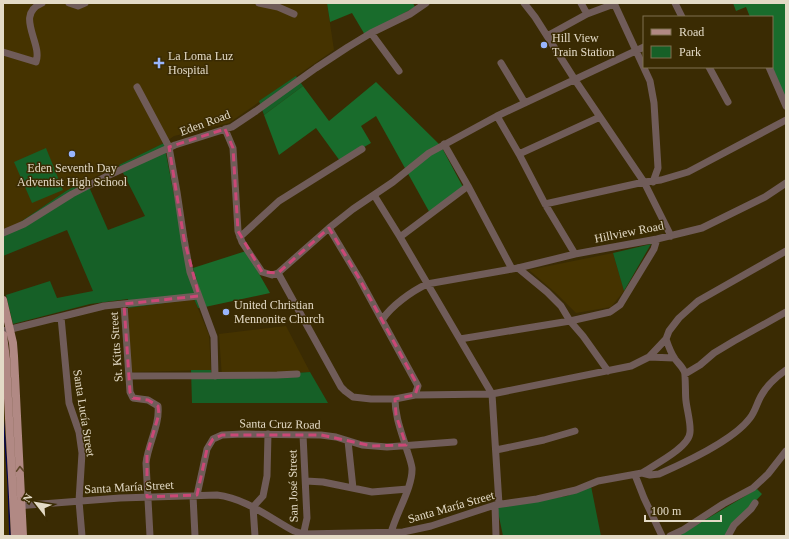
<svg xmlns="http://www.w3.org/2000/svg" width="789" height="539" font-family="'Times New Roman',serif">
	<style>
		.built { fill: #453300 }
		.green { fill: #166027 }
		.forest { fill: #196c2c }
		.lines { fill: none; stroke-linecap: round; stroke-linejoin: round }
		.stream { stroke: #04054e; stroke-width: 1.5 }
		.minor { stroke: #705c59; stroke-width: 7 }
		.major { stroke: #b18984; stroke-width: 8 }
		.oneway { stroke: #5e472a }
		.marked { fill: none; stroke: #ca4876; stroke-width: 3; stroke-dasharray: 8 5; stroke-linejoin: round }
		.poi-dot { fill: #98b5fd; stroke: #3a2b03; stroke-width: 1.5 }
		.labels { text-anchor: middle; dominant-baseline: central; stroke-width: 3; stroke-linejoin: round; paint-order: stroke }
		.poi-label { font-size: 12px; fill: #e3dac6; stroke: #3a2b03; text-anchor: start }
		.street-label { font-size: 12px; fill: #e3dac6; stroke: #3a2b03 }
	</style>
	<rect width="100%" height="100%" fill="#3a2b03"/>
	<!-- built -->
	<path class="built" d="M3 3H327L334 50 229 123 174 136 164 143 66 191 3 234Z
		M613 253 624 291 611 307 576 313 557 294 529 270Z
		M194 299 209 335 211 370 131 372 128 308Z
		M286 326 310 372 222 378 219 334Z
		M3 362 12 536H3Z"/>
	<!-- green -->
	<path class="green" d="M296 76 303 86 264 115 259 101Z
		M164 143 188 269 193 268 205 307 198 308 194 299 128 308V299L90 304 13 324 6 295 50 281 57 298 93 291 67 230 3 256V234L66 191 86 180 108 230 145 216 119 165Z
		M46 148 63 190 32 203 14 162Z
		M651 244 624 291 613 253Z
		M191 370H211L212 379 310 372 328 403H192Z
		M591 486 601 536H503L497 507 567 496Z"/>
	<!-- forest -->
	<path class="forest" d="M327 3H413L415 7 365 35 352 13 330 22Z
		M733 3H786V100L772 67V17H750L746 7 736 11Z
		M376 82 441 146 464 189 431 215 376 116 361 126 371 143 340 161 316 128 279 155 264 115 303 86 329 121Z
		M246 251 270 293 205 307 193 268Z
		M757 489 762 494 730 529 725 536H678Z"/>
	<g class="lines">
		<!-- stream -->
		<path class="stream" d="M3 416 8 482 10 536"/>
		<!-- minor -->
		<path class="minor" d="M69 3 78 6 85 3
			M259 3 278 7 294 14
			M524 3 535 17 575 80 644 182 671 236
			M581 3 587 14
			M614 3 650 81 654 103 658 168 653 182
			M675 3 682 17
			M371 33 399 71
			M547 36 587 14 614 4
			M3 52 36 62C43 43 14 15 42 3
			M501 63 525 103
			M709 67 728 102
			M769 67 786 106
			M137 87 169 147 177 192 184 239 190 272 214 337 215 376
			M497 116 519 154 545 204 575 254
			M225 129 233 148 238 231 242 242 262 272 272 275 278 273 329 228 353 209 393 182 429 153 497 116 644 47
			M444 144 468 186 512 269
			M519 154 600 117
			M374 195 400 237 492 394 499 504
			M545 204 644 182 661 180 688 172 786 120
			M329 228 359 278 418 386 415 395
			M3 233 24 224 72 194 107 176 175 145 232 127 256 111 316 68 348 47 371 33 410 14 426 3
			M240 237 279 201 362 149
			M400 237 468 186
			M518 268 547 292 561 306 570 321 583 336 608 371
			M278 273 341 387 345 391 353 397 371 399H395L415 395 492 394 631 366 649 357 666 339
			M124 304 130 392 133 398 148 400 158 406C160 425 148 444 146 463L150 536
			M61 317 69 403 79 432 82 453 79 501 82 536
			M382 320C391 306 412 291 427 284L518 268 575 254 657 239 702 228 765 197 786 183
			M3 331 104 306 198 296
			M460 339 570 321 610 312 620 305 623 300 654 249 657 239
			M649 357 674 358
			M685 374 700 365 714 353 734 341 786 312
			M129 376 277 375 297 374
			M348 441 353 488
			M496 450 544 440 575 431
			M642 473C654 465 690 447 690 432 691 424 687 410 686 401 685 396 686 374 684 371 682 366 678 363 675 359 671 353 668 345 666 339L669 331 679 318 698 301 786 251
			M635 475 644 498 662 536
			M306 481 323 482 372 492 408 489
			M197 495 207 449 213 439 222 435 243 434 321 435 336 437 362 445 387 447 454 442
			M193 496 195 536
			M495 505 496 536
			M16 506 120 498 217 495C245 498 270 518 294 531L303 534 403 532 431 526 495 505 537 499 576 490 598 481 642 473 650 475 659 474C684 463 733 441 750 418 755 412 757 403 761 396 767 385 776 377 786 370
			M391 533C396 513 413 487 412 468 411 461 408 454 406 447 401 431 395 416 395 399
			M255 536 253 507 263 496 267 476 268 434
			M303 536 307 518 303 435
			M670 536 683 530 723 504 753 488 768 474 786 451
			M728 536 734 525 751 509 755 503"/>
		<!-- major -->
		<path class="major" d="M3 300 13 343 14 356 23 536
			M3 335 6 359 15 536"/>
	</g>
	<!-- one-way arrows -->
	<defs><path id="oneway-chevron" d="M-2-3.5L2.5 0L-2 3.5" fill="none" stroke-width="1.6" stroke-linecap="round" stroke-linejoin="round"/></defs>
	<use class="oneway" href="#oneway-chevron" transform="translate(20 469) rotate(-92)"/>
	<!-- marked area -->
	<path class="marked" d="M225 129 233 148 238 231 262 272 278 273 329 228 359 278 418 386 415 395 395 399 396 415 406 445 372 446 321 435H222L213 439 207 449 197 495 147 497V454L159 414 158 406 148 400 133 398 130 392 124 304 199 296 184 239 169 147Z"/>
	<!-- markers -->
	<g class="poi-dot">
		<circle cx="544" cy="45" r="4"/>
		<path d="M157 57h4v4h4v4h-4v4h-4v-4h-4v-4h4z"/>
		<circle cx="72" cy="154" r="4"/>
		<circle cx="226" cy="312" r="4"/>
	</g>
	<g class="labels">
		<!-- poi labels -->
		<g class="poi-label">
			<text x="552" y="38">Hill View<tspan x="552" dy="14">Train Station</tspan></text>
			<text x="168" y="56">La Loma Luz<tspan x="168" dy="14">Hospital</tspan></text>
			<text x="72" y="168" text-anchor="middle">Eden Seventh Day<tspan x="72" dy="14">Adventist High School</tspan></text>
			<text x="234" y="305">United Christian<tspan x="234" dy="14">Mennonite Church</tspan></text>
		</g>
		<!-- street labels -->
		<g class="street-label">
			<text transform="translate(205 123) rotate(-20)">Eden Road</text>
			<text transform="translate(629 232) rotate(-11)">Hillview Road</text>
			<text transform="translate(116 347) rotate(-94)">St. Kitts Street</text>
			<text transform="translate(84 413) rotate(81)">Santa Lucía Street</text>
			<text transform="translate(280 424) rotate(1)">Santa Cruz Road</text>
			<text transform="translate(293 486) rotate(-91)">San José Street</text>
			<text transform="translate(129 487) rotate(-3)">Santa María Street</text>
			<text transform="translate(451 507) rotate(-16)">Santa María Street</text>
		</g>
	</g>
	<!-- border -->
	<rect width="789" height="539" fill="none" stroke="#e3dac6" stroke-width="8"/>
	<!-- legend -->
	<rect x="643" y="16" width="130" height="52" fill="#3a2b03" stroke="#7e7151"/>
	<rect x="651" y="29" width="20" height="6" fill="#b18984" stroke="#7e7151"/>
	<text x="679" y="36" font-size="12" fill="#e3dac6">Road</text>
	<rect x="651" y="46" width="20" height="12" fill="#166027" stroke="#7e7151"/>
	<text x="679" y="56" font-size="12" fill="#e3dac6">Park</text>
	<!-- north arrow -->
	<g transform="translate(36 503) rotate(301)" stroke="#3a2b03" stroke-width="3" paint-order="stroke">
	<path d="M0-3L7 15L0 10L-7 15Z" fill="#e3dac6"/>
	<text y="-6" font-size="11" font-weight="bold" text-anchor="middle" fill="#e3dac6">N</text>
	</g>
	<!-- scale -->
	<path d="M645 515v6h76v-6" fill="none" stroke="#e3dac6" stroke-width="2"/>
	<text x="651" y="515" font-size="12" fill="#e3dac6" stroke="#3a2b03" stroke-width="3" paint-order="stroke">100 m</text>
</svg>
